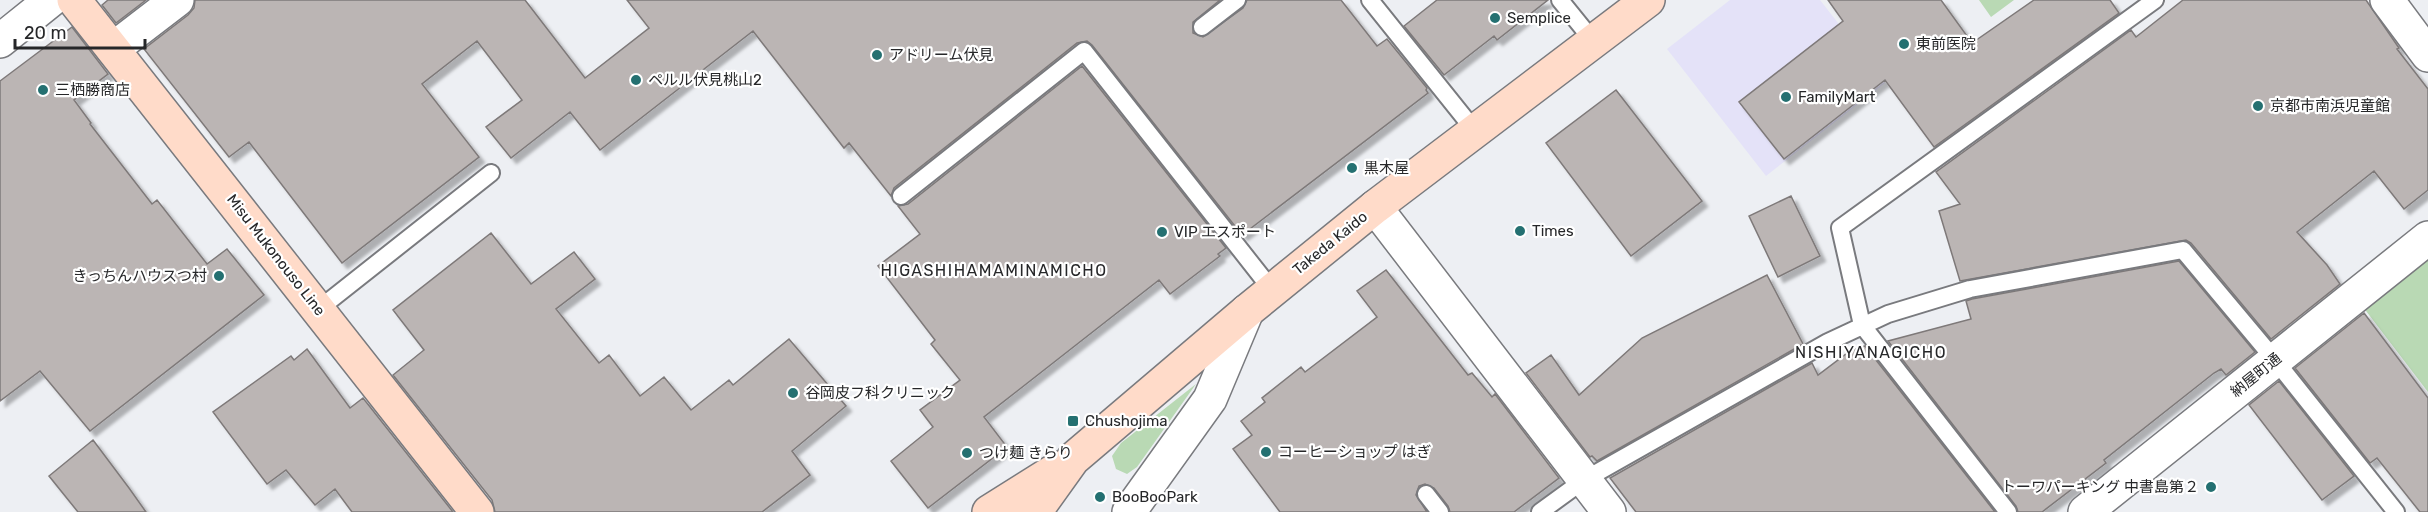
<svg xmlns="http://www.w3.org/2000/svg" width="2428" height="512" font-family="Rubik,'Noto Sans JP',sans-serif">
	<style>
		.commercial { fill: #e4e2f8 }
		.green { fill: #b9d9b4 }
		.building { fill: #bbb5b4; stroke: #7e7979; stroke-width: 1.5; filter: url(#shadow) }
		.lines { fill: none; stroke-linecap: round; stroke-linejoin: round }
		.lane-casing { stroke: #797a7e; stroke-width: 20 }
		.street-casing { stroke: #797a7e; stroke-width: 36 }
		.secondary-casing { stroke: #797a7e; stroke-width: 36 }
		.lane { stroke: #fff; stroke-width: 16 }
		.street { stroke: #fff; stroke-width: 33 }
		.secondary { stroke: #ffdbc9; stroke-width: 33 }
		.poi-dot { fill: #247071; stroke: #fff; stroke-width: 2 }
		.labels { text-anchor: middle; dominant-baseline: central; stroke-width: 4.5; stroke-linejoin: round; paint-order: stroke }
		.poi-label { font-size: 15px; fill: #262729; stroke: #fff; text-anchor: start }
		.street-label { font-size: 15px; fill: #262729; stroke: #fff }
		.neighbourhood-label { font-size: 16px; letter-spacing: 1.5px; fill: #262729; stroke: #fff }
	</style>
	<defs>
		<filter id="shadow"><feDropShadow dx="5.5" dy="5.5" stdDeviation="1.5" flood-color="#0004"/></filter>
	</defs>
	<rect width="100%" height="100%" fill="#edeff3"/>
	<!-- commercial -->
	<path class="commercial" d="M1730 0H1820L1885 83 1766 176 1667 49Z"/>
	<!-- green -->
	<path class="green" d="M1979 0H2014L1991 17Z
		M2428 257V392L2363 307Z
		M1196 384 1137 467 1127 474 1116 469 1112 456 1121 443Z"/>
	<!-- building -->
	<path class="building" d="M108 0H146L116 23 102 5Z
		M195 0H525L585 78 649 28 627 0H1220L1193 22V33L1203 37 1243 8 1247 0H1341L1377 46 1387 39 1427 88 1426 90 1428 93 1242 235 1092 45 1087 41 1077 43 894 188 891 196 849 143 844 148 753 31 600 150 570 112 511 158 486 127 522 100 477 41 422 84 479 157 342 263 249 142 229 157 144 49 188 15 194 8Z
		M1437 0H1548L1497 40 1494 36 1444 75 1404 26Z
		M1828 0H1941L1972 43 2034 0H2110L2119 13 1934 147 1885 80 1784 159 1739 102 1843 21Z
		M2183 0H2366L2399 48 2397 49 2428 89V190L2404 209 2374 171 2297 232 2327 265 2340 284 2271 339 2191 243 2186 240 1960 281 1939 211 1960 204 1936 172 2131 30 2136 37Z
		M72 27 108 74 74 100 91 123 90 124 152 204 157 200 207 264 227 249 264 295 90 431 40 371 0 401V81Z
		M1082 66 1226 248 1218 254 1220 256 1170 294 1159 280 984 417 1007 447 928 508 891 461 933 427 920 410 960 380 931 344 935 340 878 266 920 234 898 206 908 204Z
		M1616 90 1702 201 1631 256 1546 143Z
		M1791 196 1820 256 1778 277 1749 216Z
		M491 233 531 284 574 252 595 279 556 309 599 363 609 355 640 396 664 377 691 410 729 380 733 385 789 339 846 406 792 451 810 475 762 512H495L492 500 393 375 424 350 393 310Z
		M2179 261 2255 352 2226 375 2221 369 2214 373 2104 460 2106 463 2042 512H2018L2016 506 1888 341 1971 319 1966 301 1972 299Z
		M1386 270 1468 375 1472 373 1492 397 1495 394 1559 478 1514 512H1450L1448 506 1434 488 1425 484 1419 486 1416 495 1427 512H1280L1233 449 1252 435 1241 421 1265 402 1262 398 1301 367 1305 372 1377 317 1357 291Z
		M1767 275 1803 344 1597 461 1592 456 1590 457 1526 373 1551 355 1579 395 1642 338Z
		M2364 313 2428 398V512H2420L2377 458 2370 463 2295 368Z
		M1865 346 1995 512H1636L1610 478 1812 363 1818 375 1850 351Z
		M307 349 350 408 363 398 453 512H352L335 489 315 505 286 470 267 484 213 412 291 356 294 360Z
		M2279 381 2354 476 2322 500 2249 405Z
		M93 440 129 488 146 512H78L49 476Z"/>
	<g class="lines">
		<!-- lane casing -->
		<g class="lane-casing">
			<path id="lane" d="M1370 0 1475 131
				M1560 0 1594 42
				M1202 27 1237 0
				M901 196 1084 51 1272 290
				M319 309 491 173
				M1426 494 1440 512
				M1540 512 1584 480 1828 342 1888 314 1970 289 2183 250 2275 360 2396 512
				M2008 512 1862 325 1840 228 2155 0"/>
		</g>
		<!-- street casing -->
		<g class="street-casing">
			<path id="street" d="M2387 0 2428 55
				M0 41 51 0
				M113 49 177 0
				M1375 207 1609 512
				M1129 512 1210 399 1247 311
				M2085 512 2428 238"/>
		</g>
		<!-- secondary casing -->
		<g class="secondary-casing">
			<path id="secondary" d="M74 0 477 512
				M989 512 1059 468
				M1035 512 1073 459 1247 311 1375 207 1648 0"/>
		</g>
		<!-- lane -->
		<use href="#lane" class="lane"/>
		<!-- street -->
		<use href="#street" class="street"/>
		<!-- secondary -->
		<use href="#secondary" class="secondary"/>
	</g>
	<!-- markers -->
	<g class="poi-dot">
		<circle cx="1495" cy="18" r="6"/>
		<circle cx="1904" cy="44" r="6"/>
		<circle cx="877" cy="55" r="6"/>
		<circle cx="636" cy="80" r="6"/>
		<circle cx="43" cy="90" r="6"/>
		<circle cx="1786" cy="97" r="6"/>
		<circle cx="2258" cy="106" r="6"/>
		<circle cx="1352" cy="168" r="6"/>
		<circle cx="1520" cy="231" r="6"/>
		<circle cx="1162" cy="232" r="6"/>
		<circle cx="219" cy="276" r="6"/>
		<circle cx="793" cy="393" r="6"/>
		<rect x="1067" y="415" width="12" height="12" rx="3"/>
		<circle cx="1266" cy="452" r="6"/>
		<circle cx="967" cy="453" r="6"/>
		<circle cx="2211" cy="487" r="6"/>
		<circle cx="1100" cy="497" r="6"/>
	</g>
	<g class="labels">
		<!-- poi labels -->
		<g class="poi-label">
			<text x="1507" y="18">Semplice</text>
			<text x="1916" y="44">東前医院</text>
			<text x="889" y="55">アドリーム伏見</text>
			<text x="648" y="80">ペルル伏見桃山2</text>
			<text x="55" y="90">三栖勝商店</text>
			<text x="1798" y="97">FamilyMart</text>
			<text x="2270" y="106">京都市南浜児童館</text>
			<text x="1364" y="168">黒木屋</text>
			<text x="1532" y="231">Times</text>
			<text x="1174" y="232">VIP エスポート</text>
			<text x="207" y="276" text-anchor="end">きっちんハウスつ村</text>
			<text x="805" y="393">谷岡皮フ科クリニック</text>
			<text x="1085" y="421">Chushojima</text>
			<text x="1278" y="452">コーヒーショップ はぎ</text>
			<text x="979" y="453">つけ麺 きらり</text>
			<text x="2199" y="487" text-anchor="end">トーワパーキング 中書島第２</text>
			<text x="1112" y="497">BooBooPark</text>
		</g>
		<!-- street labels -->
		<g class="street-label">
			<text transform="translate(1330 243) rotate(-39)">Takeda Kaido</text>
			<text transform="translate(276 255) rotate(52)">Misu Mukonouso Line</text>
			<text transform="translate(2256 375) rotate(-39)">納屋町通</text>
		</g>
		<!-- neighbourhood labels -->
		<g class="neighbourhood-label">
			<text x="994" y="270">HIGASHIHAMAMINAMICHO</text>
			<text x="1871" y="352">NISHIYANAGICHO</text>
		</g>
	</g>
	<!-- scale -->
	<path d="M15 39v9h130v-9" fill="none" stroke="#262729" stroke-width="3"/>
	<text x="24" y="39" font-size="18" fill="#262729" stroke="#ffffff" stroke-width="4.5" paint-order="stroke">20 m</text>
</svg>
